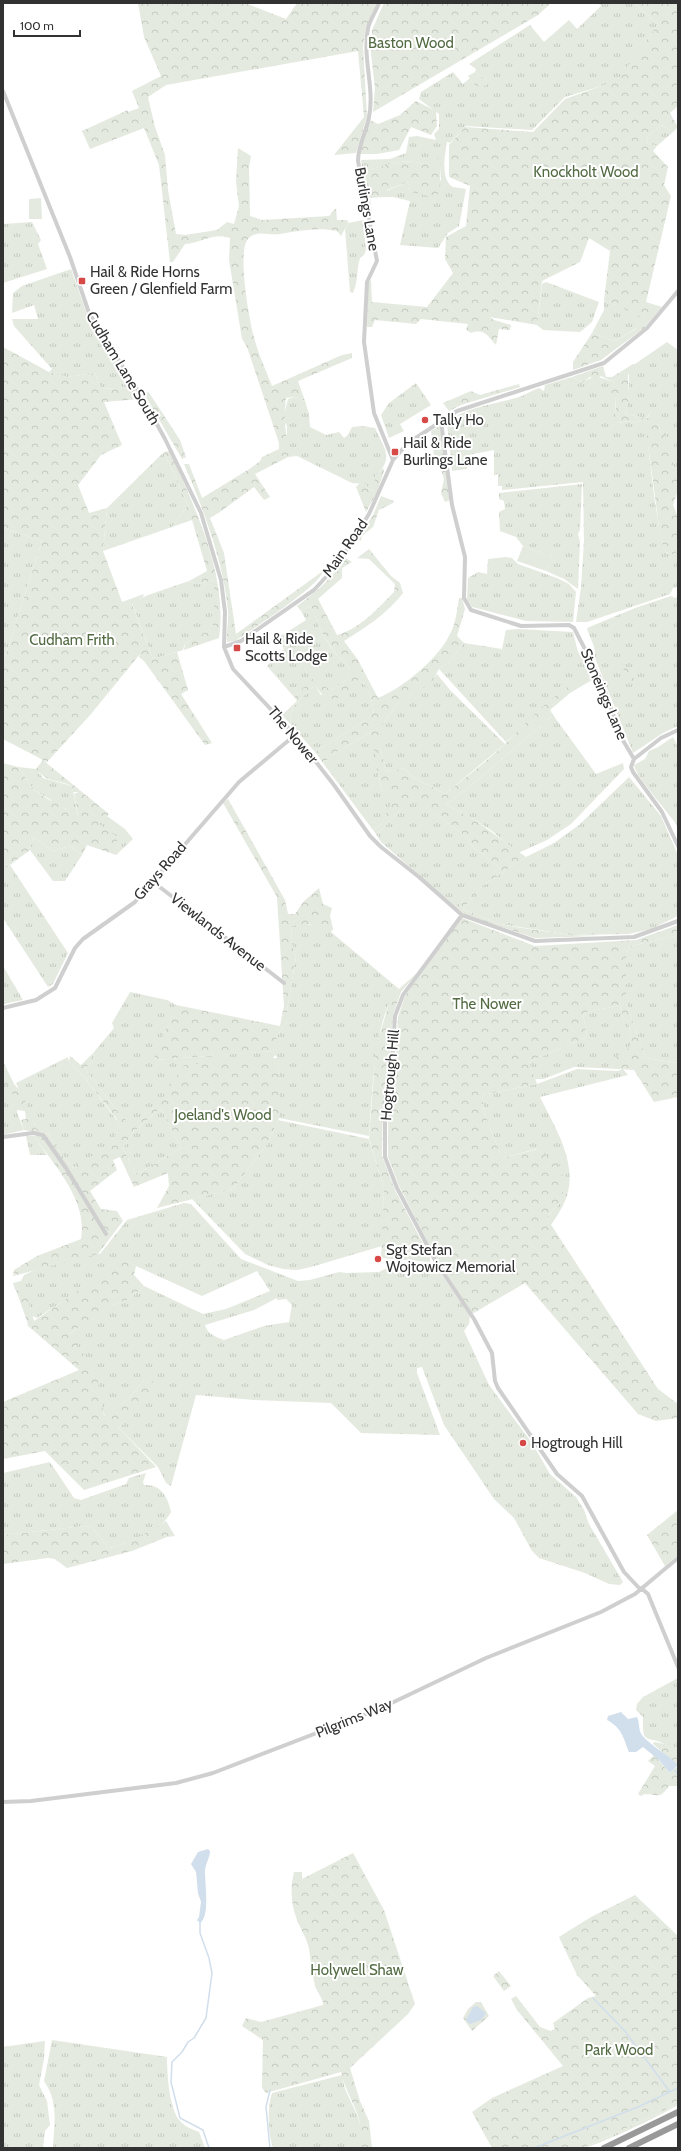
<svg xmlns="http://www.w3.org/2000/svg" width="681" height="2151" font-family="Cabin,sans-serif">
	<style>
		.grass { fill: url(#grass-tufts); fill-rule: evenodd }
		.forest { fill: url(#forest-crowns); fill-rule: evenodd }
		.garden { fill: #e4eadf }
		.water { fill: #d1deeb }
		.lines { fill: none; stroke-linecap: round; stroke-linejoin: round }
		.stream { stroke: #d1deeb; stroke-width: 1.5 }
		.minor { stroke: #cfcfcf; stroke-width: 4 }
		.highway { stroke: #999; stroke-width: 6 }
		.poi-dot { fill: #d64947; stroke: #fff; stroke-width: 1.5 }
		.labels { text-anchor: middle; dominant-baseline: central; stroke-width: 4; stroke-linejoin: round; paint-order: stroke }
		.park-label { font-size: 15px; fill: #526b43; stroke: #fff }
		.street-label { font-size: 15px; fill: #323232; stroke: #fff }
		.poi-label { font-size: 15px; fill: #323232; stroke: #fff; text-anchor: start }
	</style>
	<defs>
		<pattern id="grass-tufts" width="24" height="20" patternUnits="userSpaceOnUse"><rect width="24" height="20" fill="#e4eadf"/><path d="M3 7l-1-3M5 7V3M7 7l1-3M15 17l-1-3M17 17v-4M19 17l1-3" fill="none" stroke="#c4c9c0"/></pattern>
		<pattern id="forest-crowns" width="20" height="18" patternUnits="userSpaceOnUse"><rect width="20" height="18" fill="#e4eadf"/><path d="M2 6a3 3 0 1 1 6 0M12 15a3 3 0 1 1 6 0" fill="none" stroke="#c4c9c0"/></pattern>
	</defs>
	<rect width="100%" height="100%" fill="#fff"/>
	<!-- grass -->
	<path class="grass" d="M598 3H634L658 24 618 81 565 97 532 130 466 126 450 143 447 142C445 154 440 180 453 187 457 188 462 188 466 189L459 226 448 233 438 248 400 245 410 201 393 197H383L386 191 408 182 410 192 421 194 441 180V167L430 161 422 164C404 157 384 166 365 171L362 169 361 160 390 159 406 153 409 137 417 136 436 140 434 134 439 129V114L419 99 421 92 453 72 463 84 470 78 474 84 488 81 475 72 476 69 469 64 530 25 544 42 569 20 577 29 601 6Z
		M662 125 673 132 657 146 648 144 647 137Z
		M363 220 366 250 364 255 360 258C356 271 359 278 353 293L350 292 345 229 348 223Z
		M32 222 41 240 38 244 47 269 3 283V224Z
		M71 269 88 317 133 387 101 389 95 373 67 377 49 372 52 369 14 326 12 319H38L34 305 12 313 13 293 22 286Z
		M546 282 599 302 592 322 580 332 543 330 537 325 542 284Z
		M604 300 645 318 637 328 615 341 592 333 604 310Z
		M667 342 678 350V467L674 468 658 424 651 411C650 414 647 416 647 419 645 430 659 543 665 551 668 556 674 554 678 551V587L673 588 670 594 587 622H576L581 587 584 541 583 482 502 490V486H498V474L494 475V450L468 455 467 469 452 471 447 424C458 408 503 403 522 396 528 393 533 390 539 388L544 391 545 385 572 377 583 382C594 374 602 377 615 383L611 395 616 398 615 409 618 423 629 421 635 423 645 418 625 414 629 396V372L635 364Z
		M416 383 431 405 400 424 404 431 389 438 381 415 389 403Z
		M295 397 305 401 309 414 310 427 326 435 339 432 344 438 348 435 352 427 362 426 375 428C384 448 395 458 375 476V491L369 489 366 484 352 483 297 456 292 452 287 439V426L283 419 288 399Z
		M164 452 188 505 172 527 103 551 107 508Z
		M582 484 580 530 578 534 580 542 578 589 564 579 546 571 552 556 523 546 516 537 500 531 499 512 505 509 504 501 499 499V493Z
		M3 528 42 541 3 663Z
		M506 557 512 558 518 564 557 578 569 584 576 592 573 622 526 621 472 607 467 599 468 578 478 572 487 574 488 559Z
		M214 580 216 627 185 643 183 650 153 659 132 603 148 595 189 581 198 584Z
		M671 596 675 598 678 596V726L663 733 633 753 595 658C596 646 590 639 587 628L635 608Z
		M308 606 312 608C316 616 317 624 321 631 326 639 331 649 337 655 346 664 350 663 349 678L331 690 312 680 294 697 267 666 284 649 286 644 290 643 295 645 299 633 295 627 306 620 301 611Z
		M518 629 573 632 578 652 587 666 593 671 592 674 569 686 506 742 439 669 450 661 464 643 502 649 506 630Z
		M437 674 450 690 505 744 445 794 413 777 404 768 387 772 380 747V728L398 703 431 682Z
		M359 680C371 686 371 700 374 712L369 718 315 752 291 725C286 709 303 697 313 687H316L321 695Z
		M553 715 596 774 623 763 624 769 571 824 547 840 518 853 492 831 472 818 446 805C483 777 517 745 553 715Z
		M370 733 376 751V766L382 790 394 799 381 825 373 830 323 763 338 751Z
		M673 737 678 747V827C670 814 635 776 634 765L645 759 649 751 658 747Z
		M18 767 36 769 43 778 72 786 78 816 34 790Z
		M629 777 661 816 678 855V916L651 929 629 934 571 935 500 924 463 909 482 886 526 857 554 843 579 825Z
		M413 801 441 817 467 838 475 849 501 868C479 880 469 886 458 909L381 842 376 834C388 826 401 804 413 801Z
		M107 816 125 829 133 839 116 855V837L98 824Z
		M33 837 53 851 70 846 82 855 65 881H53L30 850Z
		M10 865 68 953 53 984 48 987 3 918V867Z
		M302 923C314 924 319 933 331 932L399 989C374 1011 372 1101 369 1136L279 1118 278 1058 275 1055 273 1058 158 1105 132 1127 118 1112 85 1069 93 1061 94 1052 114 1028 112 1023 130 992 167 1000 176 1005 154 1060 274 1051 277 1036 287 1021V1010L296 957 291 941 292 926Z
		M678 932V1063L646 1058 626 1003V952L631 946 675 936Z
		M3 966 23 1000 3 1004Z
		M620 1005 623 1019 628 1021C632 1041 637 1046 617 1057V1069L574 1067 544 1079H535L529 1062 587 1037 583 1013Z
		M68 1057 69 1062 84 1077 119 1123C119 1145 90 1157 73 1168L59 1151 48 1133 44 1134 36 1128 16 1083Z
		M577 1069 618 1071 623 1069 628 1075 540 1097C555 1128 580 1165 565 1201 562 1209 556 1217 551 1225L546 1217 561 1202 536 1149 502 1158 484 1112 482 1095 537 1084Z
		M3 1077 14 1093 17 1102V1113L24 1130 3 1135Z
		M161 1108 181 1148 136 1175 123 1148 133 1132Z
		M278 1120 369 1139 384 1189 382 1246 311 1267 297 1270 283 1269 268 1265 245 1254 192 1199 233 1189 266 1146Z
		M26 1136H34L47 1155H30Z
		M184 1203 191 1204 241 1259 298 1281 310 1280 339 1272 346 1273 379 1272 399 1262 421 1265 431 1264 435 1265 470 1316 469 1324 464 1331 489 1385 532 1443 550 1474 576 1497 584 1510 589 1524 623 1582 620 1585 609 1584 585 1573 539 1558 532 1551 514 1518 494 1499 444 1425 422 1367 417 1368V1373L440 1435 361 1433 331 1403 254 1400 196 1395 171 1486 166 1483 158 1467 119 1428 152 1392 144 1381 127 1400 105 1416 68 1335 96 1315 112 1305 129 1299 144 1286 203 1314 226 1309 270 1291 257 1271 202 1296 125 1261 37 1318 32 1316 24 1288 15 1290 13 1283 21 1281 24 1275C47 1264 74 1255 100 1254L127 1220ZM277 1298V1300L286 1299 292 1305 289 1322 264 1326 224 1340C216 1337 207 1334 205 1325L254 1310Z
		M50 1462 74 1498 81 1500 126 1484 129 1478 146 1473 143 1482 144 1485C161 1484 168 1497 171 1512 167 1518 165 1522 159 1526 152 1532 115 1549 108 1548L92 1527 84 1526 3 1535V1473Z
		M678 1678V1755C673 1753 670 1747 666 1745 648 1734 642 1748 643 1717L636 1710 637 1704 643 1697Z
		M52 2040 167 2057C167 2073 169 2109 180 2121 185 2127 192 2129 199 2132L205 2148H53C54 2123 59 2103 44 2081Z
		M45 2041 44 2059 39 2085 47 2101 50 2125 45 2131 43 2148H3V2047Z
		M342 2075 345 2089 358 2117 362 2131V2148H273C268 2133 267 2108 272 2093Z
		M678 2104C674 2110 592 2148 583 2148Z"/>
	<!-- forest -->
	<path class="forest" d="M138 3H245L286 19 297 3H377L366 27 363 46 367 116 356 153 334 155 364 117 358 51 166 85 148 97 155 127 165 155 168 190 176 234 185 235 217 230 227 222 234 224 239 206 236 182 238 148 251 156 249 167 250 216 262 220 329 216 336 208 337 220H347L348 223 341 236 337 231C318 227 299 231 280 234 270 236 257 229 248 239 237 251 249 320 254 337 258 354 266 370 272 386L342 355 352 353V358L298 381 305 401 295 397 286 398C284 415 283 444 297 456L288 457 255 474 270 497 264 500 254 487 220 512 210 518 224 553 236 634 323 571C320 586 251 630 235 641L227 642C226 631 229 621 228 611 224 563 203 508 184 464H189L202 498 251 468 260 461 262 457 279 449V443L247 347 242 339 229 260 230 238C215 232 201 243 185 244L173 262H170L159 165 144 128 90 149 82 131 128 110V112L139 108 132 91 161 76 144 37Z
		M384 3H551L538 15 373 112 375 88 371 54 372 30Z
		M634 3H678V106L670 113 678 127 673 132 662 125 647 137 648 144 657 146 653 151 668 167 664 185 671 196 646 302 662 307 644 328 601 360 573 370V362L592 333 615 341 636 329 644 318 604 300 610 251 589 238 580 262 542 281 537 325 490 317 494 320 511 325 510 330 499 329 496 345C488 336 484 328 471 333L466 330 468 324 421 319 416 324 375 320 372 327H367L368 283 371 280 372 302 427 307 453 273 445 259 446 237 466 226 470 186 449 177V145L465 127 533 132 565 99 618 80 658 24Z
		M475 72 488 81V84L481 88 474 84 468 76Z
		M416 101 436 111 437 126 431 135 411 127 399 150 377 154H360V149L370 120 378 124 400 115Z
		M437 157 441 167 439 193 433 197 410 192 408 182 387 190 383 197 370 198 372 214 369 211 362 169 365 171C384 166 404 157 422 164Z
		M3 347 49 372 67 377 95 373 101 389 133 387 140 399 104 402 122 445 101 455 78 485 89 513 107 508 103 551 122 602 144 594 143 597 132 604 153 659 177 652 188 690 181 694 212 743 205 745 144 661 139 657 140 654 91 714 47 762 44 761 109 814 99 824 117 837 116 855 87 845 82 855 70 846 53 851 33 837 30 850 10 865 3 867V763L18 767 34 790 51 801 53 797 61 798 64 808 78 815 74 794 79 792H73L72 786C57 779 47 783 36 769L43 760 3 739V663L42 541 3 528Z
		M633 364H635L628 375 629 396 625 414 645 418 635 423 629 421 618 423 615 420 616 398 610 395 615 383 601 376 596 380 590 377 583 382 572 377 603 366 606 377H612Z
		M519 384 520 387 461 405 449 411 443 403 471 391 480 395Z
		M148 391 180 440 186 457 182 459 146 397Z
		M651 411 656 413 660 418 658 424 661 433 666 436 674 468 678 467V490L673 505 678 517V551L674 554H669L664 551 660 534 647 437V419Z
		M440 426 450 500 445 502 441 493 444 479 440 466 435 463 431 431Z
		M170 451C195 509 228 574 219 638L184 650 185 643 215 627 209 620 214 612V580L198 584 189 581 207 571 192 520 172 527 188 505 164 452Z
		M383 468 384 471 377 492 366 512 356 487 360 483 366 484 369 489 374 491 375 476Z
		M381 496 394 501 393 503 379 510 373 527 362 536 361 541 357 539 373 515Z
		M369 549 391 576 400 583 403 593C388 613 365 628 344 641L358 660 378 698C403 688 439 658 450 634 456 623 457 610 459 598H462L465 609 457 636 464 643 450 661 439 669 432 682 398 703 380 728V747L387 772 404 768 413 777 445 794C465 778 486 762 504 745 530 719 557 688 592 674L597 677 570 693 550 710 553 715C517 745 483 777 446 805L472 818 526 857 482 886 463 909 500 924 516 927 571 935 599 936 535 938 466 915 458 909 465 895 479 879 501 868 475 849 467 838 441 817 413 802C401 804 388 826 376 834L373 830 381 825 393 799 382 790 376 766V751L373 750 370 733 338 751 323 763 315 752 369 718 374 712C371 700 371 686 359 680L350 684C349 698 338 699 326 699L316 687H313C303 697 286 709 291 725L282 715 297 701 294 697 312 679 331 690 349 678C350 663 346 664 337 655 331 648 326 639 321 631 317 624 316 616 312 608L308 606 301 611 297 606C315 593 334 578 344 557L352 562 342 568V578L318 599 337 635C360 629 378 608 394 592L395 584 369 559 357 558Z
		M295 627 302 639 300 645 286 644 284 649 278 638Z
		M633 667 634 681 627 684 622 676 624 668Z
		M228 799 285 900 288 914H295L303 902 319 888 323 904 332 908 330 916 333 929 331 932H322L309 924 292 926 291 941 296 957 287 1010V1021L277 1036 275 1051 153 1060 176 1005 280 1026 284 1006 277 897 223 803Z
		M462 918 535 946 636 940 678 925V932L675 936 631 946 626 952V1003L646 1058 678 1063V1097L654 1102 634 1070 617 1069 616 1057C636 1046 632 1041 628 1021L623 1019 620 1005 583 1013 587 1037 529 1062 537 1084 482 1095 484 1112 502 1158 538 1149 561 1167 564 1185 561 1202 546 1217 658 1389 678 1404V1418L656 1421 638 1414 525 1283 472 1314 437 1260 399 1186 388 1157V1099L395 1068 398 1017 405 996Z
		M418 972 401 992 393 1015 390 1066 383 1095 382 1156 395 1190 430 1257V1262L381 1258 384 1189 369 1138 376 1048 391 996Z
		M94 1052 93 1061 85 1069 118 1112 132 1126 158 1105 184 1065 278 1058 280 1116 266 1146 233 1189 157 1208 169 1186 168 1173 134 1187 120 1157 113 1160 117 1170 90 1191 101 1209 117 1211 123 1221 98 1254 13 1276 14 1270 37 1256 81 1239C88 1201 55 1166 34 1136H42L65 1169 44 1134 24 1130 21 1120 26 1119 25 1111 17 1110C17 1094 8 1090 3 1077 2 1073 3 1066 3 1061L14 1084 22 1093 36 1128 44 1134 48 1133 59 1151 73 1168C87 1158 129 1139 116 1118L84 1077 69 1062 70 1056 81 1065ZM161 1108 181 1148 136 1175 123 1148 133 1132Z
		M123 1260 136 1266 134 1275 144 1286 129 1299 112 1305 69 1334 96 1371 104 1416 127 1400 144 1381 151 1380 154 1383C157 1395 127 1420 119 1428L156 1467 84 1490 45 1451 3 1459V1402L79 1370 27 1325 28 1324 16 1290 24 1287 34 1321Z
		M678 1510V1555L665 1566 647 1535Z
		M166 1521 175 1536 167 1537 132 1551 67 1568 55 1559 48 1558 3 1564V1535L84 1526 92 1527 108 1548C117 1549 157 1528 166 1521Z
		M654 1742 665 1744 678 1755V1765L653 1744Z
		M654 1755 670 1773 678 1766V1786H669C659 1799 660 1795 645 1794L641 1796 638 1794 655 1766 648 1761Z
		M353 1853 384 1910 415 2004 408 2014 350 2068 360 2101 369 2121 372 2148H362C360 2137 362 2127 358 2116 353 2101 344 2087 341 2072L266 2093 262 2088 263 2040 242 2026 246 2018 261 2022 323 2005C324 2000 317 1992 315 1986 312 1973 311 1961 309 1949 307 1938 301 1930 297 1920 291 1904 290 1889 294 1872H302V1879Z
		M635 1895 678 1936V2104L583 2148H492L472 2112 492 2098 563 2066 517 2010 511 1999 516 1996 540 2027 551 2031 555 2029 553 2023 588 1998 596 1996 577 1975 559 1937 591 1917Z
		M499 1971 511 1986 504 1991 493 1976Z
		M476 2002H481L489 2016 472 2031 463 2018 468 2009Z"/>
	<!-- garden -->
	<path class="garden" d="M41 198 42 219H29V199Z
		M523 546 552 556 546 571 517 561Z"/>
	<!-- water -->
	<path class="water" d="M621 1712 628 1719 637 1717C640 1723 638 1730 642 1735 649 1745 668 1754 678 1765L670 1773 659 1760 643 1747 636 1752H629C623 1737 622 1728 607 1720L608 1716Z
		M208 1849 210 1851C210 1858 205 1864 205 1872 205 1884 210 1917 200 1923L197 1920 199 1917 201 1902 198 1893 196 1872 191 1864 198 1852Z
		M477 2006 486 2013 481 2020 470 2024 466 2020 473 2007Z"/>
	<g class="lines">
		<!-- stream -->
		<path class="stream" d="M674 1770 678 1774
			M200 1922V1933L209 1958 212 1973 206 2018 194 2038 188 2042 182 2052 172 2062 171 2082 180 2118 203 2130 209 2148
			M593 1998 624 2030 670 2092
			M270 2148 266 2107 270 2090
			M534 2148 638 2107 678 2088"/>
		<!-- minor -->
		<path class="minor" d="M379 3C376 11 370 20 368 28 362 58 375 88 369 117 366 133 358 145 358 161L377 261 367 282 364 342 374 413 393 460
			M3 91 70 257 89 313 142 397 165 439 201 513 221 580 225 612 224 647 233 669 295 735 334 785 370 836 381 847 419 877 462 915 535 941 634 937 678 921
			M441 421 452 505 465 557 464 598 471 610 521 626 569 625 574 628 602 682 621 737 634 759 631 767 633 772 662 812 678 846
			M224 647 241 641 314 590 337 565 369 514 393 460 408 443 457 411 604 363 647 328 678 291
			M634 759 661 738 678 730
			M152 881 284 983
			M462 915 403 995 395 1016 392 1067 385 1098V1157L397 1188 436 1262 474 1319 492 1353 495 1381 498 1388 557 1474 582 1496 624 1572 640 1589
			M3 1008 36 1000 55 988 75 948 83 939 135 902 239 782 295 735
			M3 1137 33 1133 43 1135 66 1168 106 1234
			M641 1588 648 1594 678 1667
			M3 1802 31 1801 176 1783 213 1773 379 1709 486 1658 601 1612 635 1594 678 1558"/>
		<!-- highway -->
		<path class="highway" d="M604 2148 678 2112
			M629 2148 678 2124"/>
	</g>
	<!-- markers -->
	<g class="poi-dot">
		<rect x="78" y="277" width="8" height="8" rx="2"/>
		<circle cx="425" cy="420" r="4"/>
		<rect x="391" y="448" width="8" height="8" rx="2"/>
		<rect x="233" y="644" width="8" height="8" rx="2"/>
		<circle cx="378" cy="1259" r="4"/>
		<circle cx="523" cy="1443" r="4"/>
	</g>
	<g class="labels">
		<!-- park labels -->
		<g class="park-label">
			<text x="411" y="43">Baston Wood</text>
			<text x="586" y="172">Knockholt Wood</text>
			<text x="72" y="640">Cudham Frith</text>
			<text x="487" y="1004">The Nower</text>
			<text x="223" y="1115">Joeland's Wood</text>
			<text x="357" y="1970">Holywell Shaw</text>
			<text x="619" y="2050">Park Wood</text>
		</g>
		<!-- street labels -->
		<g class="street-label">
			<text transform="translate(367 209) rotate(80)">Burlings Lane</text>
			<text transform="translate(123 368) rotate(59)">Cudham Lane South</text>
			<text transform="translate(345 548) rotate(-55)">Main Road</text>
			<text transform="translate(604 694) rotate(67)">Stoneings Lane</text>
			<text transform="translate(293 735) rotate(50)">The Nower</text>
			<text transform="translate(160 871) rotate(-49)">Grays Road</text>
			<text transform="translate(218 932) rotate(38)">Viewlands Avenue</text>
			<text transform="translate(390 1075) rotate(-85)">Hogtrough Hill</text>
			<text transform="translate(354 1718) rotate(-22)">Pilgrims Way</text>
		</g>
		<!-- poi labels -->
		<g class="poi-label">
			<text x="90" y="272">Hail &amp; Ride Horns<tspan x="90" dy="17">Green / Glenfield Farm</tspan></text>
			<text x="433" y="420">Tally Ho</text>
			<text x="403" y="443">Hail &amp; Ride<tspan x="403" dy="17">Burlings Lane</tspan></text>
			<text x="245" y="639">Hail &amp; Ride<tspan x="245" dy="17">Scotts Lodge</tspan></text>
			<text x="386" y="1250">Sgt Stefan<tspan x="386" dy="17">Wojtowicz Memorial</tspan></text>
			<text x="531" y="1443">Hogtrough Hill</text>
		</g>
	</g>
	<!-- border -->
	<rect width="681" height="2151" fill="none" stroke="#323232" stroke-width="8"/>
	<!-- scale -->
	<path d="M14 30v6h66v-6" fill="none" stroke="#323232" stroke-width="2"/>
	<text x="20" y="30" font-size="12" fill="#323232" stroke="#ffffff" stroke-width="3" paint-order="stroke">100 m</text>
</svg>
